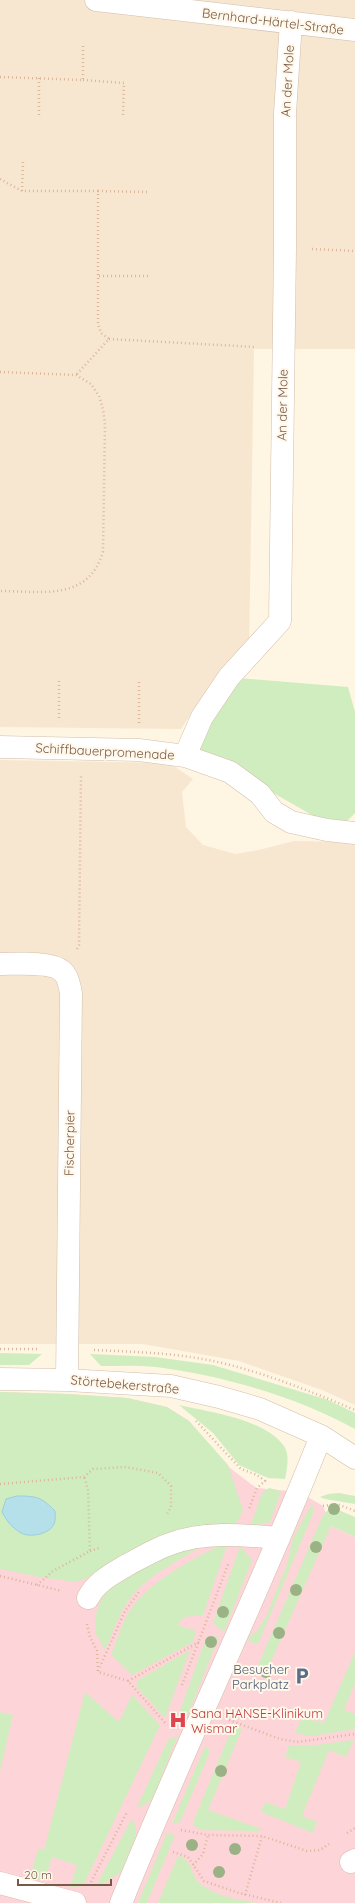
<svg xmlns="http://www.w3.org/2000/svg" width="355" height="1903" font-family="Quicksand,sans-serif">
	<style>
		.residential { fill: #f7e7d0 }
		.medical { fill: #fdd4d7 }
		.green { fill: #d0edbf }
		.water { fill: #b5e0ea; stroke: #9acfdd }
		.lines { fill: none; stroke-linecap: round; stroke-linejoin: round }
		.minor-casing { stroke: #d3beaa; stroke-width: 23 }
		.path { stroke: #dcb69a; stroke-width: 2.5; stroke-dasharray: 1 3; stroke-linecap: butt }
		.minor { stroke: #fff; stroke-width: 22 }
		.tree { fill: #9bb186 }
		.labels { text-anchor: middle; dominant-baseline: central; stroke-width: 4; stroke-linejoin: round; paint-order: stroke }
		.street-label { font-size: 13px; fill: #795a46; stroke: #fff8eb }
		.service-label { font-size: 13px; fill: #4e5e75; stroke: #fff8eb; text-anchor: end }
		.health-label { font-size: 13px; fill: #be3a42; stroke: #fff8eb; text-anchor: start }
	</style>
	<rect width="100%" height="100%" fill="#fef5e2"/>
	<!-- residential -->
	<path class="residential" d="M0 0H355V349H254L249 650 207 690 181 729 0 727Z
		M0 760 169 763 193 779 182 792 186 827 203 845 235 854 259 850 294 841 355 842V1405L322 1390 239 1361 143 1344H0Z"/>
	<!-- medical -->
	<path class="medical" d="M0 1392 67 1394 127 1398 167 1407 189 1421 230 1468 251 1484 257 1488 299 1492 323 1506 331 1526 355 1537V1903H0Z"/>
	<!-- green -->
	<path class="green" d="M238 678 348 687 355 712V813L343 825 317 818 195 748Z
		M0 1353 42 1354 29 1365H0Z
		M90 1354 155 1357 213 1365 328 1400 355 1413V1429C295 1396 224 1376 156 1367 138 1365 119 1366 101 1366Z
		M0 1392 67 1394 127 1398 167 1407 189 1421 228 1465 243 1510 234 1528 103 1571 77 1582 40 1577 0 1569Z
		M179 1405C209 1412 265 1419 284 1446 290 1454 287 1469 285 1479L268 1478 239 1465 213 1433Z
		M269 1488 281 1491 270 1522 250 1527 262 1493Z
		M339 1493 355 1496V1504L325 1499 320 1497 328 1494Z
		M312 1504 313 1506V1514L258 1644 248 1641 250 1636 257 1631 266 1617 287 1564 293 1538Z
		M330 1508 336 1509 355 1517V1537L331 1526 265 1675 256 1670 323 1515Z
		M206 1544C183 1557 146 1577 131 1597 119 1612 113 1633 105 1650L95 1632V1618L99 1604 110 1586 171 1551Z
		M220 1545H227L203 1615 184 1617 177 1625 196 1631 193 1642 132 1675 111 1655C117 1641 121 1625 129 1612 149 1581 189 1562 220 1545Z
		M240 1546 252 1560 224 1632 213 1623Z
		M219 1636 183 1728 177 1719 206 1638Z
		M190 1650 165 1718 136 1686 138 1680Z
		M355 1652V1683L344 1710 355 1714V1729L311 1736 295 1733 302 1718 324 1723Z
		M85 1692 119 1722 132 1695 160 1725 83 1886 70 1887 77 1865 52 1857 45 1880 30 1878 38 1849 44 1850Z
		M0 1712 13 1715 0 1771Z
		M233 1726 242 1729 208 1810 262 1829 258 1831 201 1830 194 1826 193 1822Z
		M178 1735 152 1800 142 1806 137 1807 168 1740Z
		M354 1740 346 1757 329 1750 302 1816 317 1822 313 1833 261 1812 265 1802 285 1809 301 1762 285 1757 289 1745 308 1746Z
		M205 1746 210 1752 180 1822 172 1824Z
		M131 1820 134 1822 136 1831 135 1838 121 1872 104 1883 96 1886Z
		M167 1833 175 1835 147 1903H138Z
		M178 1856C193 1859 190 1875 200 1884 216 1896 236 1899 256 1903H158Z"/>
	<!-- water -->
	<path class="water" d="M17 1496C37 1496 41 1497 55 1511 55 1515 56 1520 54 1524 50 1534 30 1538 21 1533 11 1527 7 1521 2 1512L6 1499Z"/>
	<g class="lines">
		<!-- minor casing -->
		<g class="minor-casing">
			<path id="minor" d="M96 0 355 30
				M0 747 139 750 185 756 230 772 260 794 274 812 291 822 327 830 355 833
				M185 756 202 717 229 677 280 621 285 248V113L291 22
				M0 964C15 964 51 961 62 971 68 976 70 987 71 994L67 1380
				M0 1379 67 1380 171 1386 219 1397 260 1409 321 1436 355 1458
				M88 1598C96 1582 112 1574 127 1565 141 1558 155 1549 170 1544 204 1531 244 1535 279 1538
				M351 1862 355 1860
				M0 1883 75 1903
				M121 1903C184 1746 259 1594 321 1436"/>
		</g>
		<!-- path -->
		<path class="path" d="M0 77 83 80V46
			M83 80 124 83 123 117
			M39 115V78
			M0 179 22 191H98V324L101 333 109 339 76 375
			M22 191 23 162
			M98 191 147 192
			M312 249 355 251
			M99 276H148
			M109 339 256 347
			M0 372 76 375 91 384 99 396 103 409 105 424 103 552C88 602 41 591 0 591
			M59 681V721
			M139 723V682
			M77 949 79 945 81 776
			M0 1349H39
			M94 1350C137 1352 181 1353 222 1363 268 1374 312 1392 355 1410
			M196 1421 241 1469 257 1475 265 1481 257 1488 249 1509
			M0 1484 84 1477 93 1469 126 1467 158 1473 171 1486V1507L166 1516
			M323 1506 337 1504 355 1511
			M90 1551 99 1548
			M0 1576 62 1591
			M37 1585 53 1571 90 1551 88 1489 84 1477
			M87 1624 90 1637 97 1651 98 1672 128 1681 167 1725
			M98 1671 125 1611 139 1592
			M128 1681 199 1642
			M182 1685 229 1562
			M229 1720 280 1739 297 1742 355 1734
			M181 1830 208 1835 262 1836 307 1851 320 1850 329 1844
			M347 1833 355 1828
			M173 1852 188 1857 204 1881 239 1893 281 1903
			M193 1865 203 1854 208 1835
			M91 1882 127 1812
			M245 1895 262 1836"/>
		<!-- minor -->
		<use href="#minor" class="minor"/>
	</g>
	<!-- trees -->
	<g class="tree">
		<circle cx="334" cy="1509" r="6"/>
		<circle cx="316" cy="1547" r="6"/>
		<circle cx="296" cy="1590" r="6"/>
		<circle cx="223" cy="1612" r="6"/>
		<circle cx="279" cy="1633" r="6"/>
		<circle cx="211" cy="1642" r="6"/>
		<circle cx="266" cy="1672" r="6"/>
		<circle cx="221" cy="1771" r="6"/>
		<circle cx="192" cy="1845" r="6"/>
		<circle cx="235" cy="1849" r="6"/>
		<circle cx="219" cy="1872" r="6"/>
	</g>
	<!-- icons -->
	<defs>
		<g id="parking-bare" transform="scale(1.38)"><path d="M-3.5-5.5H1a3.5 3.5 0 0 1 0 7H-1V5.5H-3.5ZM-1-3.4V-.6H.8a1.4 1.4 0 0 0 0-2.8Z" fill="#5c6f8a" stroke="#fff8eb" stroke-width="2.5" paint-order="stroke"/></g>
		<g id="hospital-bare" transform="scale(1.38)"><path d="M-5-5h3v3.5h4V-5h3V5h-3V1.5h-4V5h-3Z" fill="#e0444e" stroke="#fff8eb" stroke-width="2.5" paint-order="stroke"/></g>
	</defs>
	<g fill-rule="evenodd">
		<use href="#parking-bare" x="302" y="1676"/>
		<use href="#hospital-bare" x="178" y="1720"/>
	</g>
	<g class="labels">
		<!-- street labels -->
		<g class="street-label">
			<text transform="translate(273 21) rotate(7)">Bernhard-Härtel-Straße</text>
			<text transform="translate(287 81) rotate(-87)">An der Mole</text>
			<text transform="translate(282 405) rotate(-89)">An der Mole</text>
			<text transform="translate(105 751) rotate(3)">Schiffbauerpromenade</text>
			<text transform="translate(69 1143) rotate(-89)">Fischerpier</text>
			<text transform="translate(125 1384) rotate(5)">Störtebekerstraße</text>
		</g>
		<!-- service labels -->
		<g class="service-label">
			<text x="289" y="1669">Besucher<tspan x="289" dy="15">Parkplatz</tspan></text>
		</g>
		<!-- health labels -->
		<g class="health-label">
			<text x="191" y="1713">Sana HANSE-Klinikum<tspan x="191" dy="15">Wismar</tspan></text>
		</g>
	</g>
	<!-- scale -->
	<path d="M18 1879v6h93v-6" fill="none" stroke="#795a46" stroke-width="2"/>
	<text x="24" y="1879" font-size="12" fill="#795a46" stroke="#fff8eb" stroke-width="3" paint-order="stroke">20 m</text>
</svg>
